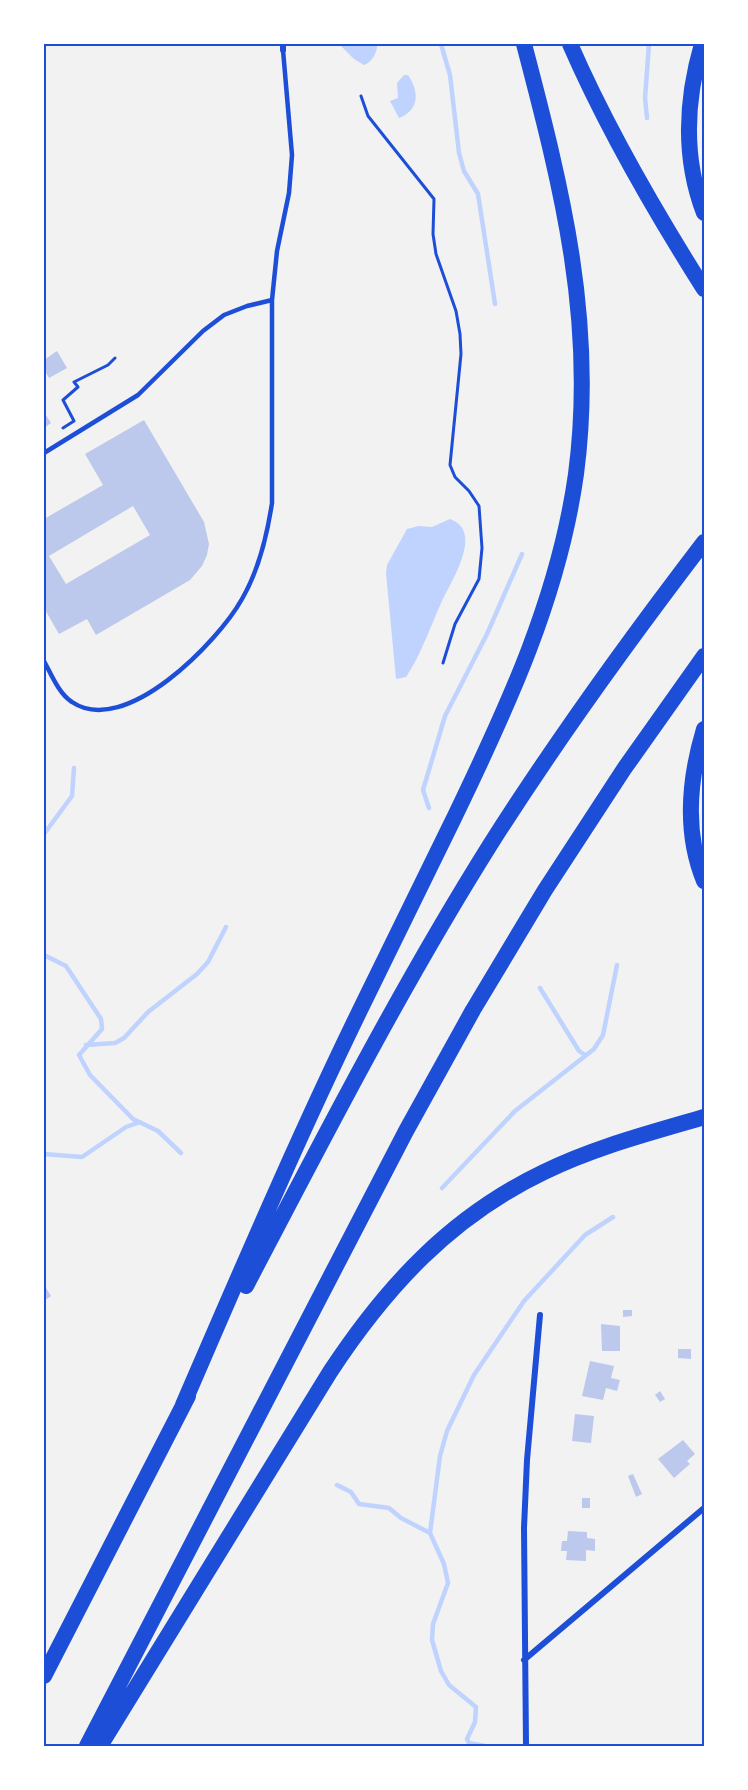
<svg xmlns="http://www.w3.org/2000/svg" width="748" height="1790" font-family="Poppins,sans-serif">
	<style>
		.water { fill: #bfd3fe }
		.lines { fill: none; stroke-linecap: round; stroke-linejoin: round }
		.stream { stroke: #bfd3fe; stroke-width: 4.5 }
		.building { fill: #bdc9ec; fill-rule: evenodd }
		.path { stroke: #1d4ed8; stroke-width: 3 }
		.service { stroke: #1d4ed8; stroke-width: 4.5 }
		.minor { stroke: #1d4ed8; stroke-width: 6 }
		.motorway { stroke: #1d4ed8; stroke-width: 16 }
		.neatline { fill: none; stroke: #1d4ed8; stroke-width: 2 }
	</style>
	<rect width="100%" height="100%" fill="#f2f2f2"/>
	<!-- water -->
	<path class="water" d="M339 44H377C378 51 372 63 364 65L354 59Z
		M404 75H408C419 91 420 110 399 118L390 101 398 98 397 83Z
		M450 519C485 531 450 583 442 601 430 627 422 653 406 677L396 679 386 573 387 565 407 529 419 526 432 527Z"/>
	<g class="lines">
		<!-- stream -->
		<path class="stream" d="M441 44 450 75 459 153 464 171 478 194 495 304
			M647 118 645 98 649 44
			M429 808 423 790 445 716 487 634 522 554
			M44 834 72 796 74 768
			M44 955 66 966 101 1019 102 1029 79 1055 90 1075 133 1119 158 1131 181 1153
			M540 988 579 1051 585 1055
			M86 1045 115 1043 124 1038 148 1012 197 974 208 962 226 927
			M44 1154 82 1157 126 1127 140 1122
			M442 1188 515 1111 594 1049 603 1035 617 965
			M337 1485 351 1492 359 1504 389 1508 401 1518 430 1533
			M485 1746 469 1743 467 1739 475 1722 476 1707 449 1685 441 1671 432 1640 433 1624 448 1583 444 1564 430 1533 440 1456 447 1431 474 1375 524 1301 585 1235 613 1217"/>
	</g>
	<!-- building -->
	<path class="building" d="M57 351 67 368 49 378 44 369V360Z
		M44 412 51 423 44 428Z
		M144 420 204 522 209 544 207 555 202 566 190 580 96 635 87 619 59 634 44 608V519L103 485 85 454ZM133 506 150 535 66 584 49 556Z
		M46 1288 51 1296 44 1301V1289Z
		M623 1310H632V1316L623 1317Z
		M601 1324 620 1326V1351H602Z
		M678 1349H691V1359L678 1358Z
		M590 1361 614 1366 611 1378 620 1380 617 1391 606 1388 603 1400 582 1396Z
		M660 1391 665 1399 660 1402 655 1395Z
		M575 1414 594 1416 591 1443 572 1441Z
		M683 1440 695 1454 687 1461 690 1464 674 1478 658 1459Z
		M633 1474 642 1494 636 1497 628 1476Z
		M582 1498H590V1508H582Z
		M568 1531 587 1532V1538L595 1539V1551L586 1550V1561L566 1560 567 1551H561L562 1541H567Z"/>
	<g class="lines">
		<!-- path -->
		<path class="path" d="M361 96 368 116 434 199 433 234 436 254 456 311 460 334 461 354 450 465 455 477 469 491 479 506 482 548 479 579 455 624 443 663
			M63 428 74 421 63 400 78 387 74 382 108 365 115 358"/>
		<!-- service -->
		<path class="service" d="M44 453 138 395 203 331 224 315 247 306 272 300
			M44 661C51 674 59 694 72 702 125 738 218 642 242 599 259 570 267 536 272 503V300L277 251 289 193 292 155 283 50"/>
		<!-- minor -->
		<path class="minor" d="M283 44V50
			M524 1660 704 1508
			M526 1746 524 1528 527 1460 540 1315"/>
		<!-- motorway -->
		<path class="motorway" d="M570 44C607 129 654 210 704 289
			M702 44C686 99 683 158 704 213
			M704 729C689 779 684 832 704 881
			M246 1286C324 1137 401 987 490 845 556 741 629 640 704 542
			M183 1405C241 1271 298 1137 362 1006 393 942 424 879 455 816 508 706 559 596 576 474 596 322 562 189 524 44
			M44 1676 188 1396
			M87 1746 406 1131 473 1010 545 890 624 769 704 656
			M100 1746 330 1372C386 1287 450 1217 544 1172 595 1147 650 1133 704 1117"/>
	</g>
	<!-- border -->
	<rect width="748" height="1790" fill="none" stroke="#ffffff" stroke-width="90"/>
	<rect x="45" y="45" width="658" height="1700" class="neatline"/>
</svg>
